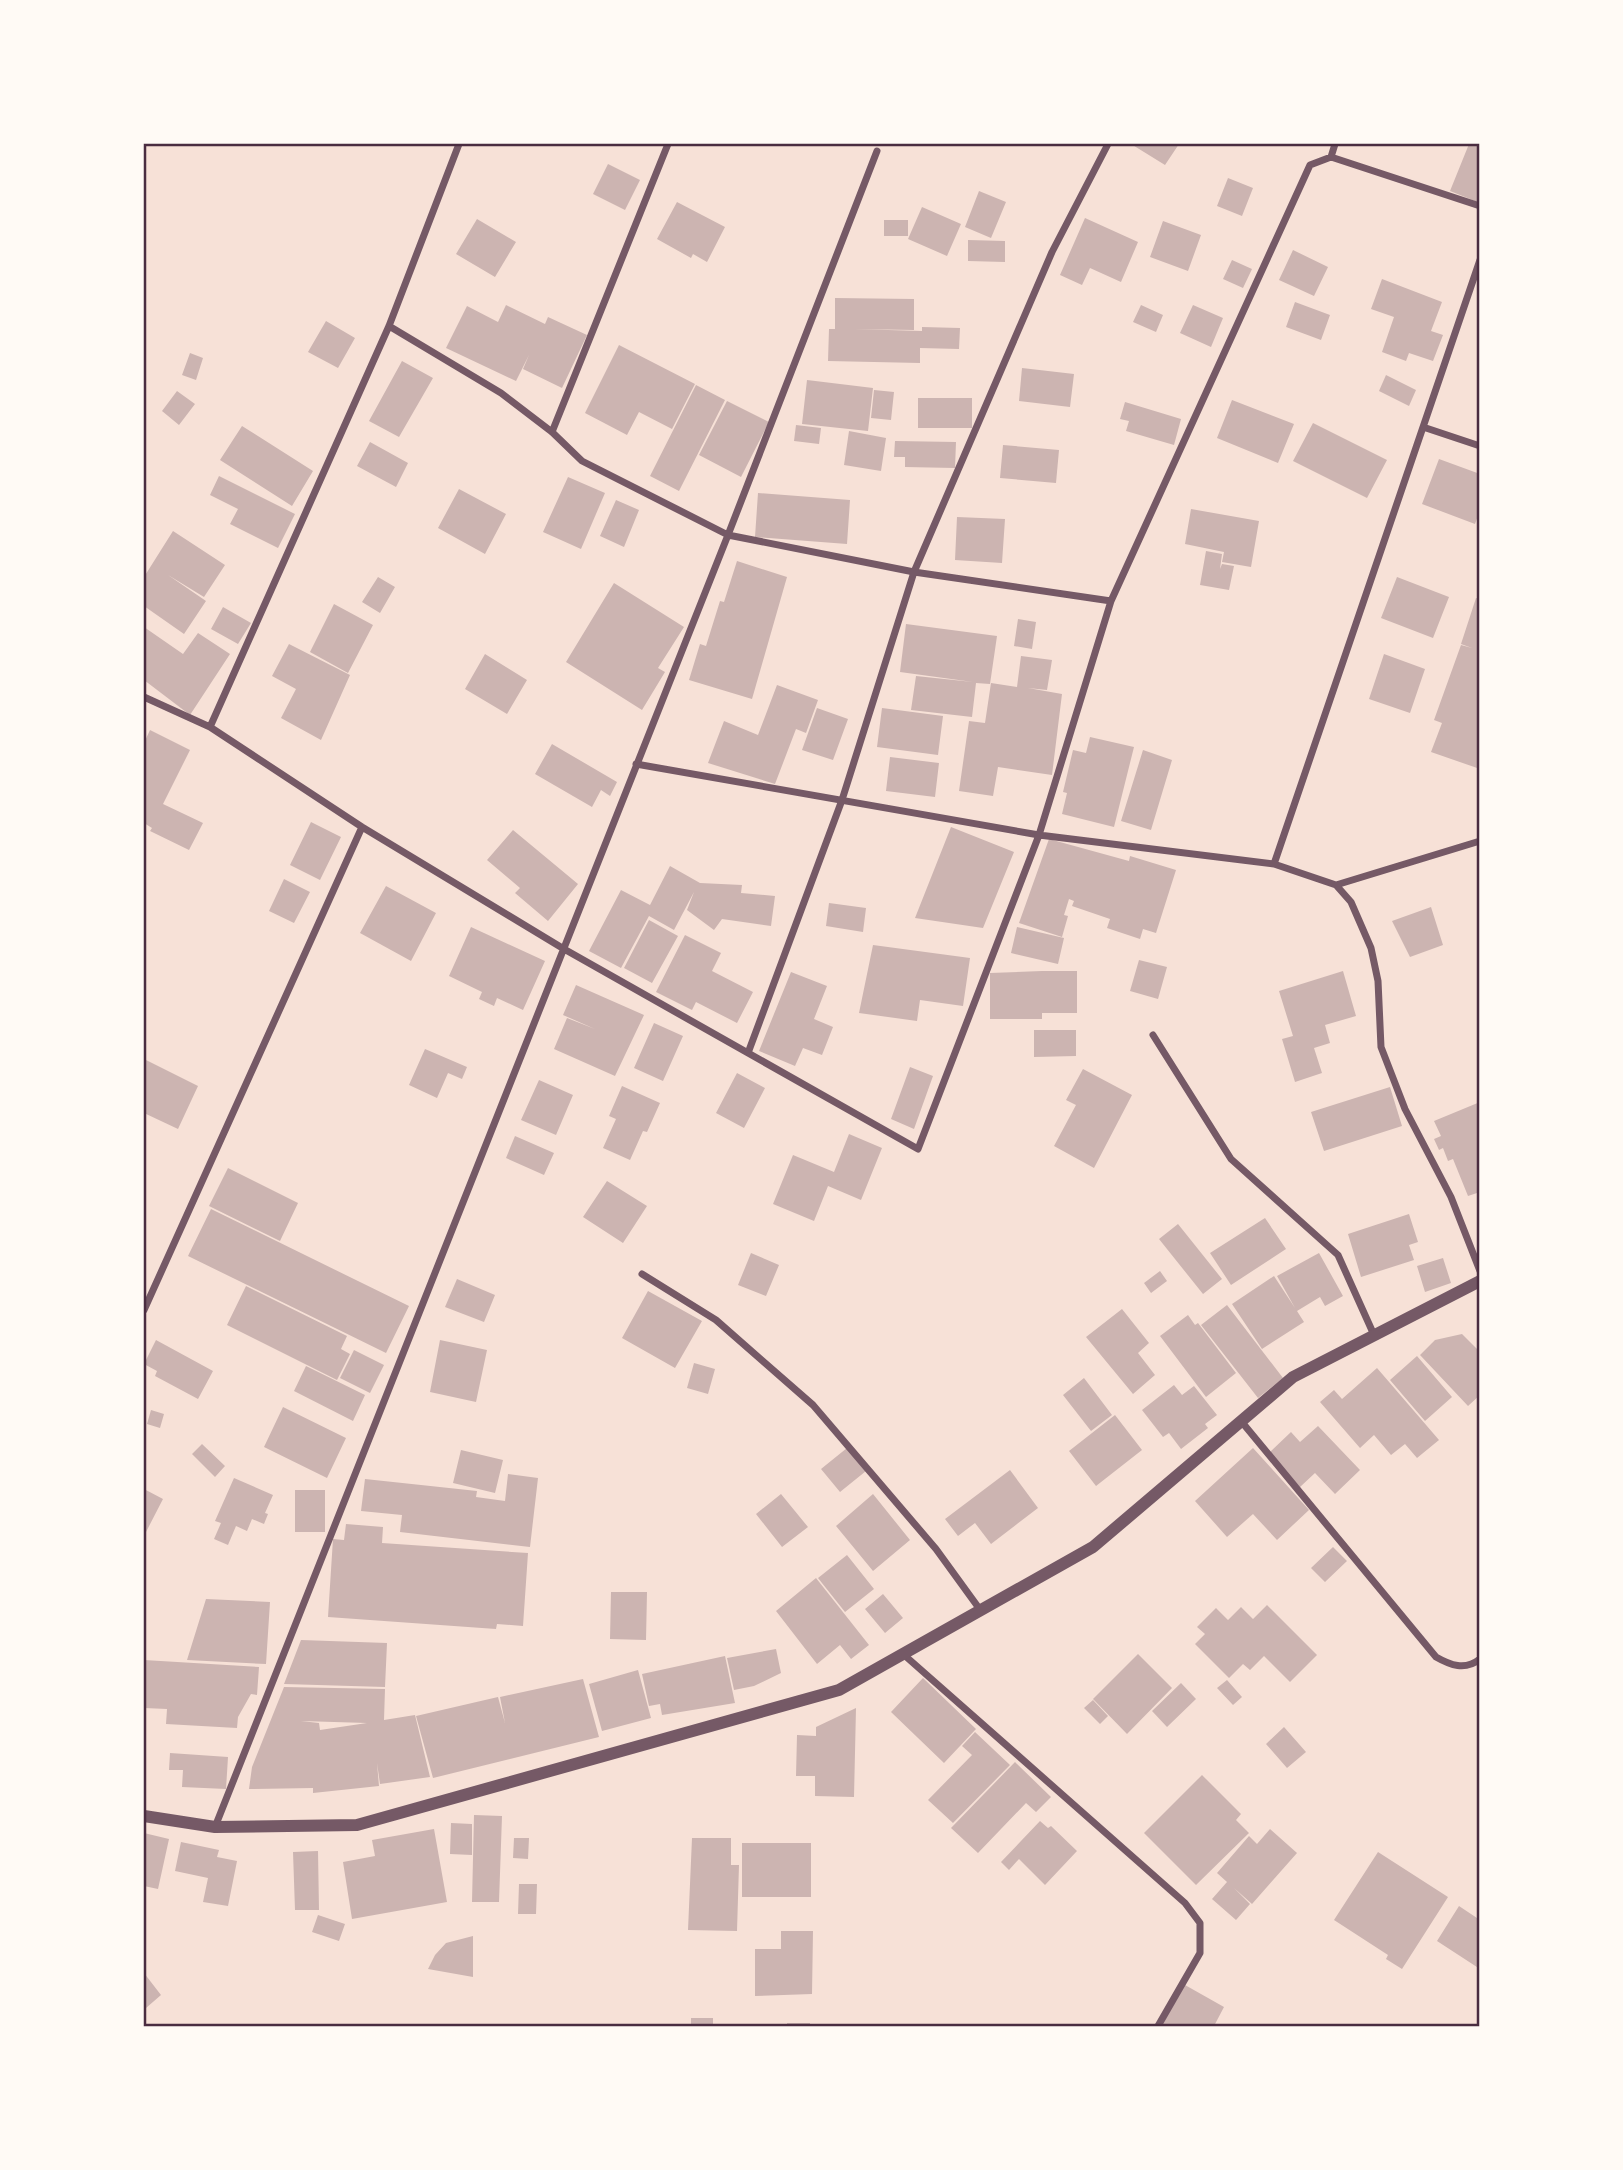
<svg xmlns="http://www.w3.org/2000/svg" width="1623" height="2170" font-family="Helvetica,sans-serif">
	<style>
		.building { fill: #ccb4b1; fill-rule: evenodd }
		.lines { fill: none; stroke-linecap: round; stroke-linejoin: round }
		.minor { stroke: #755966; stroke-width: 7 }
		.tertiary { stroke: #755966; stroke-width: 12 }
		.neatline { fill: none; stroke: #4a2c40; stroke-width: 2.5 }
	</style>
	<rect width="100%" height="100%" fill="#f7e1d7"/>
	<!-- building -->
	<path class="building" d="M1131 144H1179L1165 165Z
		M1469 144H1480V203L1450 191Z
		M608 164 640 180 625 210 593 194Z
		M1228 178 1253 188 1242 216 1217 206Z
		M979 191 1006 202 991 238 965 227Z
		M677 202 725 227 707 262 693 254 691 258 657 239Z
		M922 207 961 224 947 256 908 239Z
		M1085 218 1138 242 1121 282 1090 268 1082 285 1060 275Z
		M477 219 516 242 495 277 456 254Z
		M884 220H908V236H884Z
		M1163 221 1201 235 1188 271 1150 257Z
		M968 240 1005 241V262L968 261Z
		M1293 250 1328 267 1314 296 1279 280Z
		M1232 260 1252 269 1243 288 1223 279Z
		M1382 279 1442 302 1431 331 1443 335 1433 361 1409 353 1406 361 1382 352 1394 317 1371 309Z
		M835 298 914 299V330L854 329 922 331V327L960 328 959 349 920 348V363L828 361 829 329H835Z
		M1295 302 1330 315 1321 340 1286 327Z
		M506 305 545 324 548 317 587 335 562 388 523 369 529 355 516 381 446 348 467 306 498 322Z
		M1141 305 1163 315 1156 332 1133 322Z
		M1193 305 1223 318 1211 347 1180 333Z
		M326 321 355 338 338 368 308 352Z
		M619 345 695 384 672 429 639 412 627 435 585 413Z
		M190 353 203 358 196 380 182 375Z
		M402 361 433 378 399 437 369 421Z
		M1022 368 1074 374 1070 407 1019 401Z
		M1386 375 1416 390 1409 406 1379 391Z
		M807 380 873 388 868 431 802 424Z
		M696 385 725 400 679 491 650 476Z
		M874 390 894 392 891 420 871 418Z
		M177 391 195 404 179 425 162 411Z
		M918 398H972V428H918Z
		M1232 400 1294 424 1278 463 1217 438Z
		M727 401 769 422 741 477 699 455Z
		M1125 402 1181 419 1174 445 1126 431 1129 421 1120 419Z
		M1313 423 1387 460 1367 498 1293 461Z
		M796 425 821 428 819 444 794 441Z
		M242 426 313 471 292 506 220 460Z
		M849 431 886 438 881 471 844 465Z
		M895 441 956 442 955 468 905 467V457H894Z
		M370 442 408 463 396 487 357 466Z
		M1003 445 1059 450 1056 483 1000 478Z
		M1439 459 1480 474V510L1475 524 1422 504Z
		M219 476 295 514 278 548 230 524 238 509 210 495Z
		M568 477 605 493 581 549 543 532Z
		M459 489 506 514 485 554 438 528Z
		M758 493 850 500 847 544 755 537Z
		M616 500 639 510 624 547 600 536Z
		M1191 509 1259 521 1251 567 1222 562 1224 552 1185 544Z
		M957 517 1005 519 1002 563 955 560Z
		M173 531 225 565 204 597 168 575 206 601 184 634 144 606V577Z
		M1206 551 1222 554 1220 569 1222 564 1234 566 1229 590 1200 585Z
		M737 561 787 577 752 699 689 680 700 644 706 646 720 601 724 602Z
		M378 577 395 587 380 613 362 602Z
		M1397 577 1449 597 1433 638 1381 618Z
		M614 583 684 627 658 668 665 672 642 710 566 662Z
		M1476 598 1480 599V769L1431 752 1442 723 1434 720 1461 645 1472 648 1461 644Z
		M334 604 373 625 348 673 310 652Z
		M223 607 251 623 238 644 211 629Z
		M1018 619 1036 622 1032 649 1014 646Z
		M906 624 997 636 990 684 976 683 972 717 911 710 916 676 973 682 900 672Z
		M144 627 183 654 198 633 230 654 190 715 144 680Z
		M289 644 350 675 321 740 281 718 296 689 272 676Z
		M485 654 527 680 507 714 465 689Z
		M1384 654 1425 669 1410 713 1369 699Z
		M1021 656 1052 660 1047 690 1028 688 1062 694 1052 775 998 767 993 796 959 791 969 721 985 723 991 683 1017 687Z
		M777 685 818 700 806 733 796 729 775 784 708 763 724 721 758 735Z
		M817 708 848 719 833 760 802 750Z
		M882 708 943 716 938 755 877 747Z
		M150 730 190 750 163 804 203 823 189 850 150 831 152 828 144 823V743Z
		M1090 737 1134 747 1114 827 1062 814 1067 793 1063 792 1073 750 1086 753Z
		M552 744 617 782 610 796 601 790 592 807 535 774Z
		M1143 750 1172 760 1151 830 1121 821Z
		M890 757 939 763 935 797 886 791Z
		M311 822 341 837 320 880 290 865Z
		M951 827 1014 852 983 928 915 918Z
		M513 830 578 884 548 921 515 893 520 888 487 860Z
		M1049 839 1129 861 1130 856 1176 870 1156 933 1143 929 1140 939 1107 928 1110 919 1072 906 1074 901 1069 899 1064 915 1068 916 1062 937 1019 923Z
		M670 866 700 883 742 885 741 893 775 896 771 926 722 919 714 930 687 910 694 892 674 930 649 916 621 968 589 951 621 890 650 905Z
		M284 879 310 892 294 923 269 911Z
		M386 886 436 913 411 961 360 933Z
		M829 903 866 908 863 932 826 926Z
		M1431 907 1443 945 1410 957 1392 921Z
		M649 920 678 936 652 983 624 968Z
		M471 927 545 961 523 1010 497 998 494 1006 479 999 482 992 449 976Z
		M1017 927 1064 938 1058 964 1011 953Z
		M685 935 721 953 712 971 753 992 737 1023 696 1002 692 1010 656 992Z
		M873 945 970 958 963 1006 920 1000 917 1021 859 1013Z
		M1139 960 1167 967 1158 999 1130 991Z
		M1042 971H1077V1013H1042V1019H990V973Z
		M1343 971 1356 1016 1325 1025 1330 1043 1314 1048 1322 1073 1295 1082 1282 1039 1293 1036 1279 991Z
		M791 972 827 986 814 1019 833 1027 822 1055 803 1048 795 1066 759 1051Z
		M576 985 644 1015 615 1076 554 1049 567 1018 595 1029 563 1015Z
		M654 1023 683 1036 663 1081 634 1068Z
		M1034 1030H1076V1056L1034 1057Z
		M425 1049 467 1067 462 1079 448 1073 437 1098 409 1085Z
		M144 1059 198 1086 178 1129 144 1113Z
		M910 1067 933 1076 914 1129 891 1119Z
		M1083 1069 1132 1095 1094 1168 1054 1146 1076 1105 1066 1100Z
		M737 1073 765 1088 744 1128 716 1113Z
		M539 1080 573 1095 556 1135 521 1120Z
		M622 1086 660 1103 647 1132 643 1131 630 1160 603 1148 616 1119 609 1116Z
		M1390 1087 1402 1126 1324 1151 1311 1112Z
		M1480 1102V1192L1468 1196 1453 1159 1448 1161 1443 1148 1439 1150 1434 1139 1441 1136 1434 1121Z
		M849 1134 882 1148 861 1200 828 1186 814 1221 773 1204 793 1155 834 1172Z
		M515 1136 554 1153 544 1175 506 1158Z
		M228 1168 298 1203 280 1241 209 1206Z
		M607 1181 647 1206 623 1243 583 1217Z
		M211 1209 409 1306 386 1353 188 1256Z
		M1409 1214 1418 1242 1409 1245 1414 1260 1361 1277 1348 1234Z
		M1265 1218 1286 1249 1231 1285 1210 1253Z
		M1178 1224 1222 1279 1203 1294 1159 1239Z
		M751 1253 779 1265 766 1296 738 1285Z
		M1319 1253 1343 1296 1325 1306 1320 1297 1297 1311 1304 1322 1262 1349 1232 1304 1274 1276 1295 1308 1277 1276Z
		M1443 1258 1451 1283 1425 1292 1417 1266Z
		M1160 1271 1167 1281 1151 1293 1144 1283Z
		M457 1279 495 1295 484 1322 445 1307Z
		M246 1286 347 1336 341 1349 350 1354 337 1380 227 1325Z
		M648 1291 702 1321 675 1368 622 1338Z
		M1227 1305 1283 1378 1258 1398 1201 1325Z
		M1122 1309 1149 1343 1138 1353 1155 1375 1133 1394 1086 1337Z
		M1188 1315 1195 1325 1198 1323 1236 1373 1206 1397 1160 1336Z
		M1462 1334 1480 1352V1395L1468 1406 1420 1355 1435 1340Z
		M156 1340 213 1371 198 1399 155 1376 157 1371 144 1364Z
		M440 1340 487 1350 476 1402 430 1392Z
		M354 1350 384 1365 370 1393 340 1378Z
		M1417 1356 1452 1397 1425 1421 1390 1380Z
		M694 1363 715 1369 708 1394 687 1388Z
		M306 1366 365 1395 353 1421 294 1391Z
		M1377 1368 1439 1440 1417 1458 1405 1444 1391 1455 1374 1435 1360 1448 1320 1402 1334 1390 1342 1399Z
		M1084 1378 1112 1415 1091 1431 1063 1395Z
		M1174 1385 1182 1395 1194 1386 1217 1415 1205 1424 1208 1428 1181 1449 1169 1433 1163 1437 1142 1410Z
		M283 1407 346 1438 327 1478 264 1447Z
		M151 1410 164 1414 160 1428 147 1424Z
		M1115 1415 1142 1450 1096 1486 1069 1451Z
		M1318 1426 1360 1470 1335 1494 1315 1473 1300 1487 1268 1454 1291 1432 1300 1442Z
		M202 1444 225 1466 215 1477 192 1454Z
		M847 1448 866 1471 840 1492 821 1469Z
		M1253 1448 1309 1510 1277 1540 1253 1514 1227 1537 1195 1501Z
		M461 1450 503 1460 495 1493 453 1483Z
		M1010 1470 1038 1508 991 1544 975 1523 958 1536 945 1519Z
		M508 1474 538 1478 530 1547 400 1532 402 1515 361 1511 365 1479 477 1491 476 1497 505 1501Z
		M234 1478 273 1495 265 1513 268 1514 264 1524 252 1519 247 1531 236 1526 228 1545 214 1539 221 1523 215 1521Z
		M144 1489 163 1499 146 1532 144 1530Z
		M295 1490H325V1532H295Z
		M781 1494 808 1527 782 1547 756 1514Z
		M873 1494 910 1540 873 1571 836 1526Z
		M346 1524 383 1527 382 1543 528 1553 523 1626 497 1624 496 1629 328 1617 333 1539 344 1540Z
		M1333 1547 1347 1561 1325 1582 1311 1568Z
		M847 1555 874 1589 845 1612 818 1578Z
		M816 1578 869 1645 851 1659 840 1645 817 1664 776 1611Z
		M611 1592H647L646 1640 610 1639Z
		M883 1594 903 1618 885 1633 865 1609Z
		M206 1599 270 1602 266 1664 187 1660Z
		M1267 1605 1317 1655 1290 1682 1264 1656 1250 1670 1243 1664 1229 1678 1195 1644 1205 1634 1197 1627 1216 1608 1228 1620 1241 1607 1253 1619Z
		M301 1640 387 1643 385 1687 284 1684Z
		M776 1649 781 1673 754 1686 734 1690 727 1658Z
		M1138 1654 1172 1688 1127 1734 1093 1699Z
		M725 1656 735 1703 662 1715 660 1704 649 1706 642 1674Z
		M144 1660 259 1667 257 1695 251 1694 238 1717 237 1728 166 1724 167 1709 144 1708Z
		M638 1670 651 1718 602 1731 589 1684Z
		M923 1678 976 1729 944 1763 891 1712Z
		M583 1679 599 1737 433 1778 416 1716 498 1697 505 1723 500 1697Z
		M1227 1680 1242 1697 1233 1705 1217 1688Z
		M1181 1683 1196 1699 1167 1727 1152 1711Z
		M284 1687 385 1689 384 1720 415 1715 430 1777 380 1784 377 1763 379 1786 313 1793V1788L249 1789 252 1767ZM301 1721 367 1723 320 1730 319 1723Z
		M1093 1700 1108 1716 1100 1724 1084 1708Z
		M856 1708 854 1797 815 1796V1776H796L797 1735 816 1736V1727Z
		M1284 1727 1306 1752 1287 1768 1266 1744Z
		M975 1732 1010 1765 953 1823 928 1800 972 1755 962 1746Z
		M170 1753 228 1757 226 1789 182 1787 183 1770H169Z
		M1015 1762 1051 1797 1036 1812 1026 1803 978 1853 951 1828Z
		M1202 1775 1241 1814 1236 1820 1249 1833 1196 1885 1144 1833Z
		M474 1815 502 1816 499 1902H472Z
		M1040 1821 1048 1828 1051 1826 1077 1851 1045 1885 1019 1859 1009 1870 1001 1862Z
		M451 1823 472 1824V1855L450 1854Z
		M434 1829 447 1902 352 1919 343 1862 375 1856 372 1840Z
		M1270 1829 1297 1853 1252 1904 1234 1888 1250 1904 1236 1920 1212 1899 1227 1882 1217 1873 1249 1836 1257 1844Z
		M144 1833 169 1839 158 1889 144 1886Z
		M514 1838H529L528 1859 513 1858Z
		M692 1838H731V1865H739L737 1931 688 1930Z
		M181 1842 219 1850 217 1857 237 1861 228 1906 203 1902 208 1878 175 1871Z
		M742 1843H811V1897H742Z
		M318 1851 319 1910H295L293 1852Z
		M1378 1852 1448 1897 1402 1969 1386 1959 1388 1955 1334 1920Z
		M519 1884H537L536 1914H518Z
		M1459 1906 1480 1920V1969L1437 1941Z
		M318 1915 345 1924 339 1941 312 1932Z
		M781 1931H813L812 1994 755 1996V1949H781Z
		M473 1936V1977L428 1969 435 1955 446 1943Z
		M144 1973 161 1995 146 2008 144 2005Z
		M1185 1985 1224 2007 1214 2026 1162 2025Z
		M691 2018H713V2026H691Z
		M787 2023H810V2026H787Z"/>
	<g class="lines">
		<!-- minor -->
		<path class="minor" d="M1331 157 1335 144
			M389 326 501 393 552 432 582 461 728 535 914 572 1111 601
			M1423 427 1480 446
			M552 432 668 144
			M144 697 210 727 362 827 564 949 918 1149 1039 835 1111 601 1310 165 1331 157 1480 206
			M210 727 389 326 459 144
			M636 764 1039 835 1274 864 1336 885 1351 902 1371 948 1378 981 1381 1047 1405 1109 1451 1197 1480 1271
			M1274 864 1480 260
			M1336 885 1480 841
			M1153 1035 1231 1159 1338 1255 1374 1335
			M748 1053 842 800 914 572 1052 252 1108 144
			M642 1274 716 1320 813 1405 936 1549 981 1611
			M144 1310 362 827
			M1241 1421 1436 1657C1450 1665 1465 1671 1480 1659
			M903 1654 1185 1903 1200 1923V1953L1158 2026
			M215 1827 728 535 877 151"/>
		<!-- tertiary -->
		<path class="tertiary" d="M144 1816 215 1827 357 1825 839 1690 1093 1547 1293 1377 1480 1281"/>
	</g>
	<!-- border -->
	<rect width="1623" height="2170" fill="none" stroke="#fffaf5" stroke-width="290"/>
	<rect x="145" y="145" width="1333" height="1880" class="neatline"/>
</svg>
